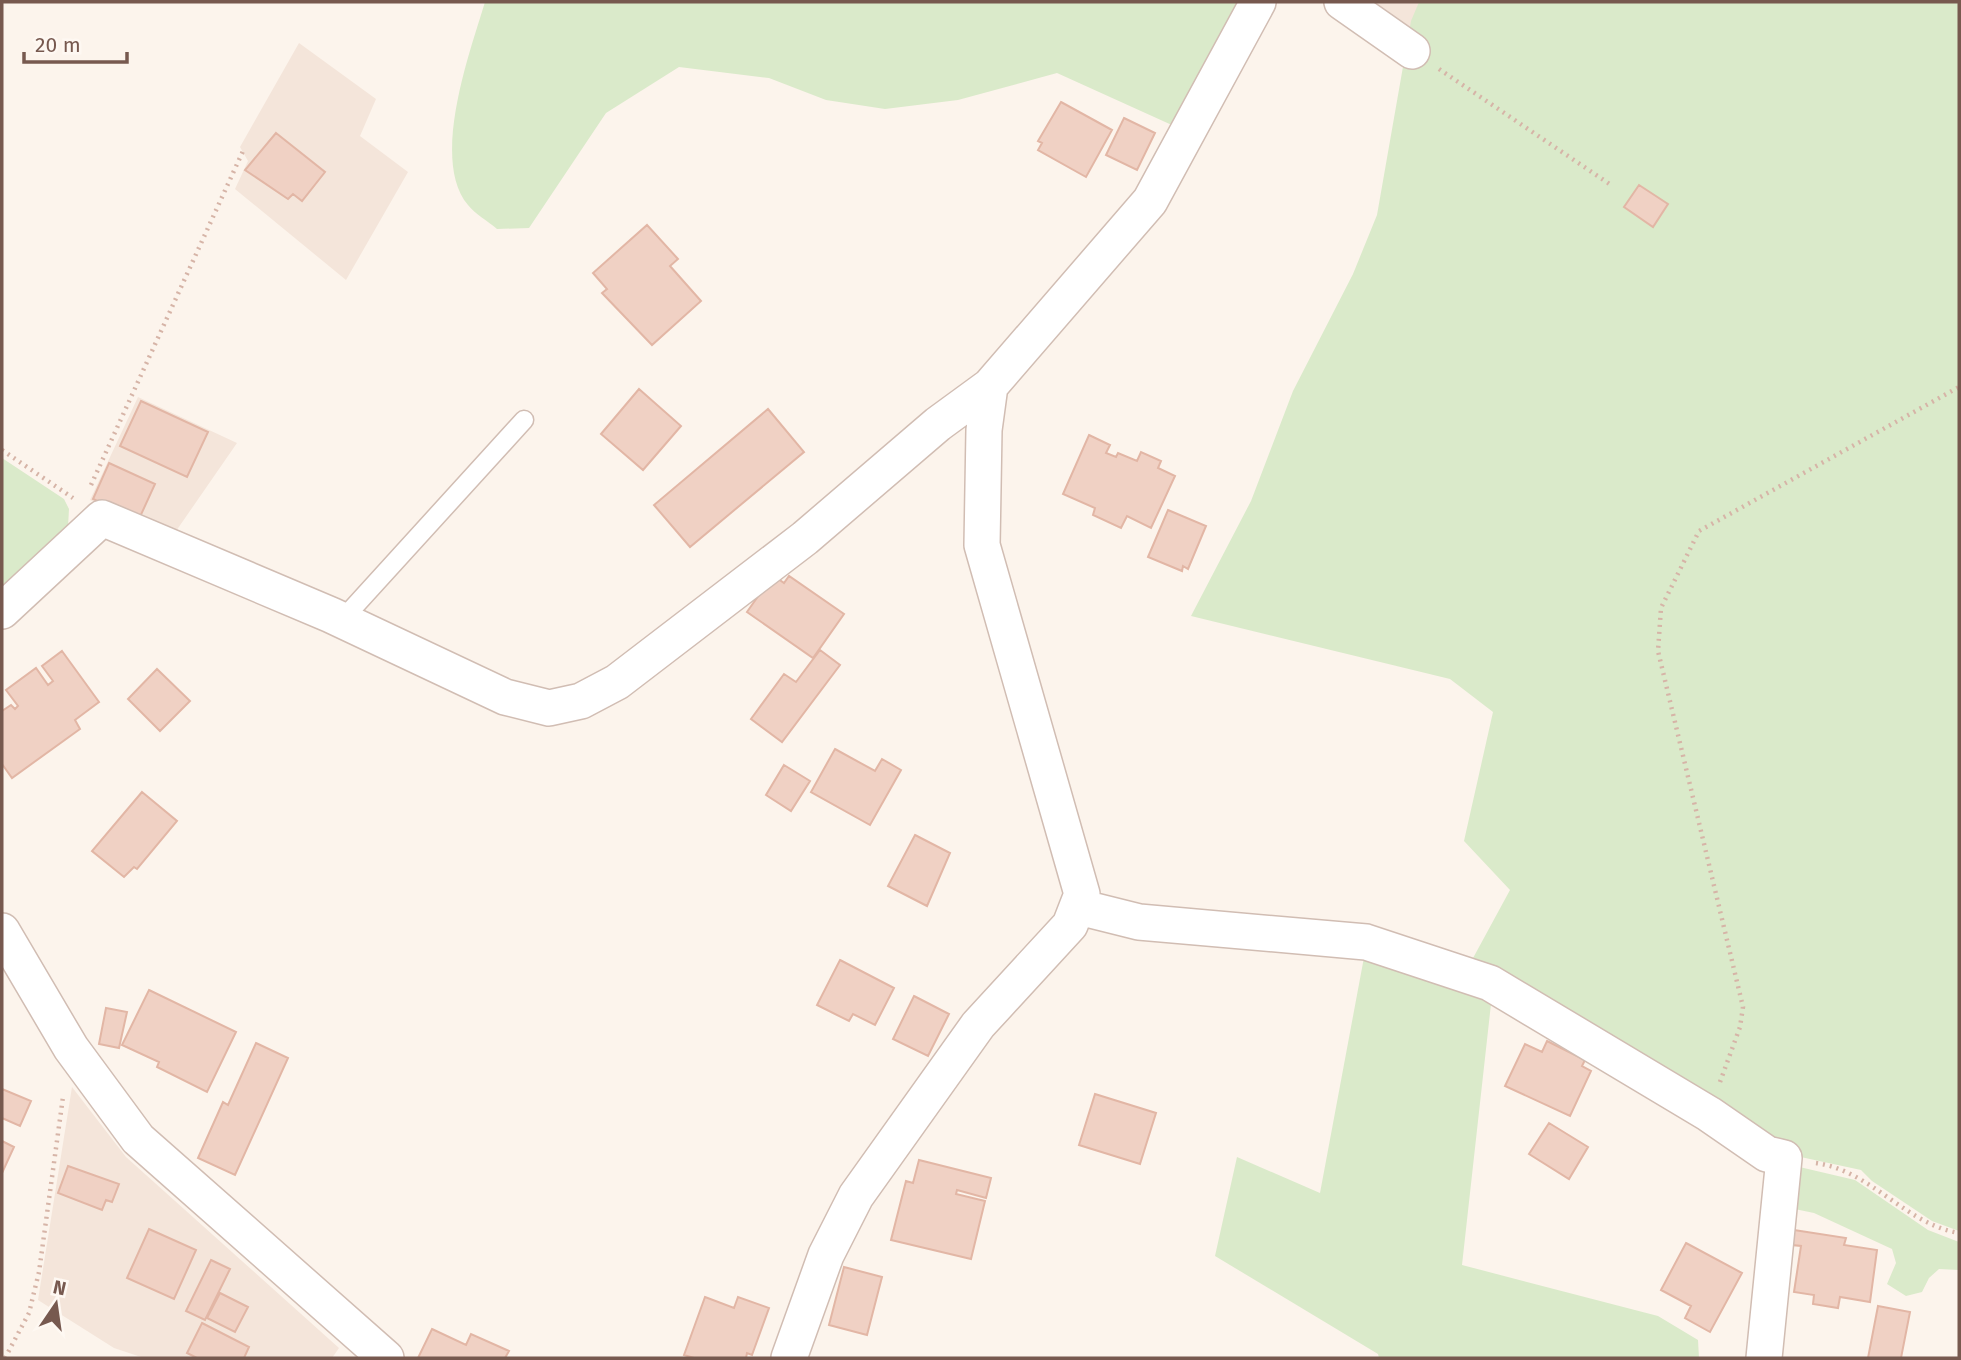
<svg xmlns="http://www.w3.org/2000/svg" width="1961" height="1360" font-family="'Fira Sans',sans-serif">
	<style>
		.residential { fill: #f4e5da }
		.green { fill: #daeaca }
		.building { fill: #f0d1c4; stroke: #e2b6a5; stroke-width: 2 }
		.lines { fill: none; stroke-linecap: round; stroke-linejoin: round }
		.service-casing { stroke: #d1bdb3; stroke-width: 21 }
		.minor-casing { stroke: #d1bdb3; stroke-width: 38 }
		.path { stroke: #d6b4a7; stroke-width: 4.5; stroke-dasharray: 2 5; stroke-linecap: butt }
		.service { stroke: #fff; stroke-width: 18 }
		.minor { stroke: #fff; stroke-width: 35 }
	</style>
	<rect width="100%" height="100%" fill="#fcf4ec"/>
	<!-- residential -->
	<path class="residential" d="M1358 2H1419L1408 36Z
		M299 43 376 99 360 136 408 172 346 280 235 189 248 161 240 147Z
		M138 397 237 443 174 534 119 515 90 500Z
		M72 1087 126 1157 339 1348 332 1358H144L114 1348 38 1300Z"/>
	<!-- green -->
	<path class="green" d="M485 2H1240L1174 126 1057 73 958 100 885 109 826 100 769 78 679 67 606 113 529 228 497 229C488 221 475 214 468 205 430 160 470 52 485 2Z
		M1419 2H1959V1231L1932 1221 1872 1181 1861 1170 1796 1156 1466 971 1510 890 1464 841 1493 712 1450 679 1191 616 1251 501 1293 391 1353 274 1377 215 1411 21Z
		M2 458 64 499 69 509 68 527 2 594Z
		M1365 952 1415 967 1491 1004 1462 1265 1658 1316 1698 1340 1699 1358H1379L1378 1354 1215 1256 1237 1157 1320 1193Z
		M1791 1165 1855 1180 1928 1230 1959 1242V1270L1939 1269 1929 1278 1922 1292 1906 1296 1887 1284 1896 1263 1892 1249 1814 1213 1785 1207Z"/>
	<!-- building -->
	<path class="building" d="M1061 102 1112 130 1086 177 1038 150 1042 143 1038 141Z
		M1124 118 1155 133 1137 170 1106 155Z
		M276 133 325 172 302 201 293 194 288 199 245 170Z
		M1639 185 1668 204 1653 227 1624 207Z
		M647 225 678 259 670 266 701 301 652 345 602 293 607 289 593 273Z
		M639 389 681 426 643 470 601 434Z
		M141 401 208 432 187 477 120 446Z
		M768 409 804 452 690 547 654 505Z
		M1089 435 1110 445 1106 453 1116 457 1118 453 1137 461 1141 452 1161 461 1158 468 1175 476 1151 528 1127 516 1121 528 1093 515 1095 508 1063 494Z
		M109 463 155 484 139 519 93 499Z
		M1168 510 1206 526 1188 569 1183 566 1182 571 1148 557Z
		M773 575 784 583 789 576 844 614 813 658 747 612Z
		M820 650 840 665 782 742 751 719 784 674 796 682Z
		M62 651 99 702 75 720 80 729 12 778 2 764V711L11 705 15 709 18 706 6 690 36 668 48 685 53 681 42 666Z
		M157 669 190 701 160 731 128 699Z
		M835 749 875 771 882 759 901 770 870 825 811 792Z
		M784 765 810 781 791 811 766 795Z
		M142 792 177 821 137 869 134 867 124 877 92 851Z
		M915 835 950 853 927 906 888 886Z
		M840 960 894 988 875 1025 853 1014 849 1021 817 1005Z
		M149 990 236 1032 207 1092 157 1067 159 1062 122 1045Z
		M914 996 949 1014 928 1056 893 1039Z
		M106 1008 127 1012 119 1048 99 1044Z
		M1547 1041 1585 1060 1582 1066 1591 1071 1570 1116 1505 1086 1525 1044 1542 1052Z
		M256 1043 288 1058 235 1175 198 1158 223 1102 228 1105Z
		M2 1089 31 1101 20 1126 2 1118Z
		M1095 1094 1156 1113 1140 1164 1079 1145Z
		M1549 1123 1588 1147 1569 1179 1529 1154Z
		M2 1141 14 1147 2 1173Z
		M919 1160 991 1178 986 1198 957 1190 956 1194 985 1201 971 1259 891 1240 906 1181 913 1183Z
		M68 1166 119 1184 112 1202 106 1200 102 1210 58 1193Z
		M149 1229 196 1250 174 1299 127 1278Z
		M1794 1230 1846 1238 1844 1245 1877 1250 1870 1302 1840 1297 1838 1308 1813 1304 1814 1295 1794 1292 1801 1246 1792 1245Z
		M1686 1243 1742 1273 1710 1332 1685 1318 1691 1306 1661 1290Z
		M211 1260 230 1269 205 1320 186 1311Z
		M844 1267 882 1277 867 1335 829 1325Z
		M220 1293 248 1307 235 1332 207 1318Z
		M705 1297 734 1308 738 1297 769 1308 752 1355 747 1353 746 1358H694L684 1355Z
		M1878 1306 1910 1312 1901 1358H1868Z
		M202 1323 249 1347 244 1358H197L187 1353Z
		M432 1329 466 1345 471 1334 509 1351 505 1358H418Z"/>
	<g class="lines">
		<!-- service casing -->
		<g class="service-casing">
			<path id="service" d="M342 620 524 420"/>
		</g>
		<!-- minor casing -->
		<g class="minor-casing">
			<path id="minor" d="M1342 2 1412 51
				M2 611 102 518 331 615 505 697 549 708 581 701 617 682 805 538 938 424 990 386 1150 201 1258 2
				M1079 907 1139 922 1366 942 1490 983 1709 1114 1767 1154 1784 1158 1764 1358
				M2 931 71 1048 138 1139 386 1358
				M789 1358 826 1255 856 1196 978 1025 1070 925 1082 894 982 545 984 430 990 386"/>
		</g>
		<!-- path -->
		<path class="path" d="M1439 69 1611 185
			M2 450 73 498
			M91 485 243 151
			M1720 1082 1740 1027 1743 1007 1658 651 1661 608 1699 531 1959 387
			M1816 1163C1872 1171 1905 1224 1959 1233
			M5 1358 29 1313 39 1272 63 1097"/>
		<!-- service -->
		<use href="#service" class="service"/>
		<!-- minor -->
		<use href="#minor" class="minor"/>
	</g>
	<!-- border -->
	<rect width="1961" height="1360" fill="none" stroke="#77594f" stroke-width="7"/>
	<!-- north arrow -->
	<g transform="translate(56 1304) rotate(13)" stroke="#fef8f2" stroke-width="5" paint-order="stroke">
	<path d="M0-5L12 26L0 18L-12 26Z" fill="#77594f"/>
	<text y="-10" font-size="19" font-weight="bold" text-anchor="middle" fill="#77594f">N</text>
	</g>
	<!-- scale -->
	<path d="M24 52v10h103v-10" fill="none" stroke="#77594f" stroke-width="3.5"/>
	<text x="35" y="52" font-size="21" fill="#77594f" stroke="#fef8f2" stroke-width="5" paint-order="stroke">20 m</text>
</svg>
